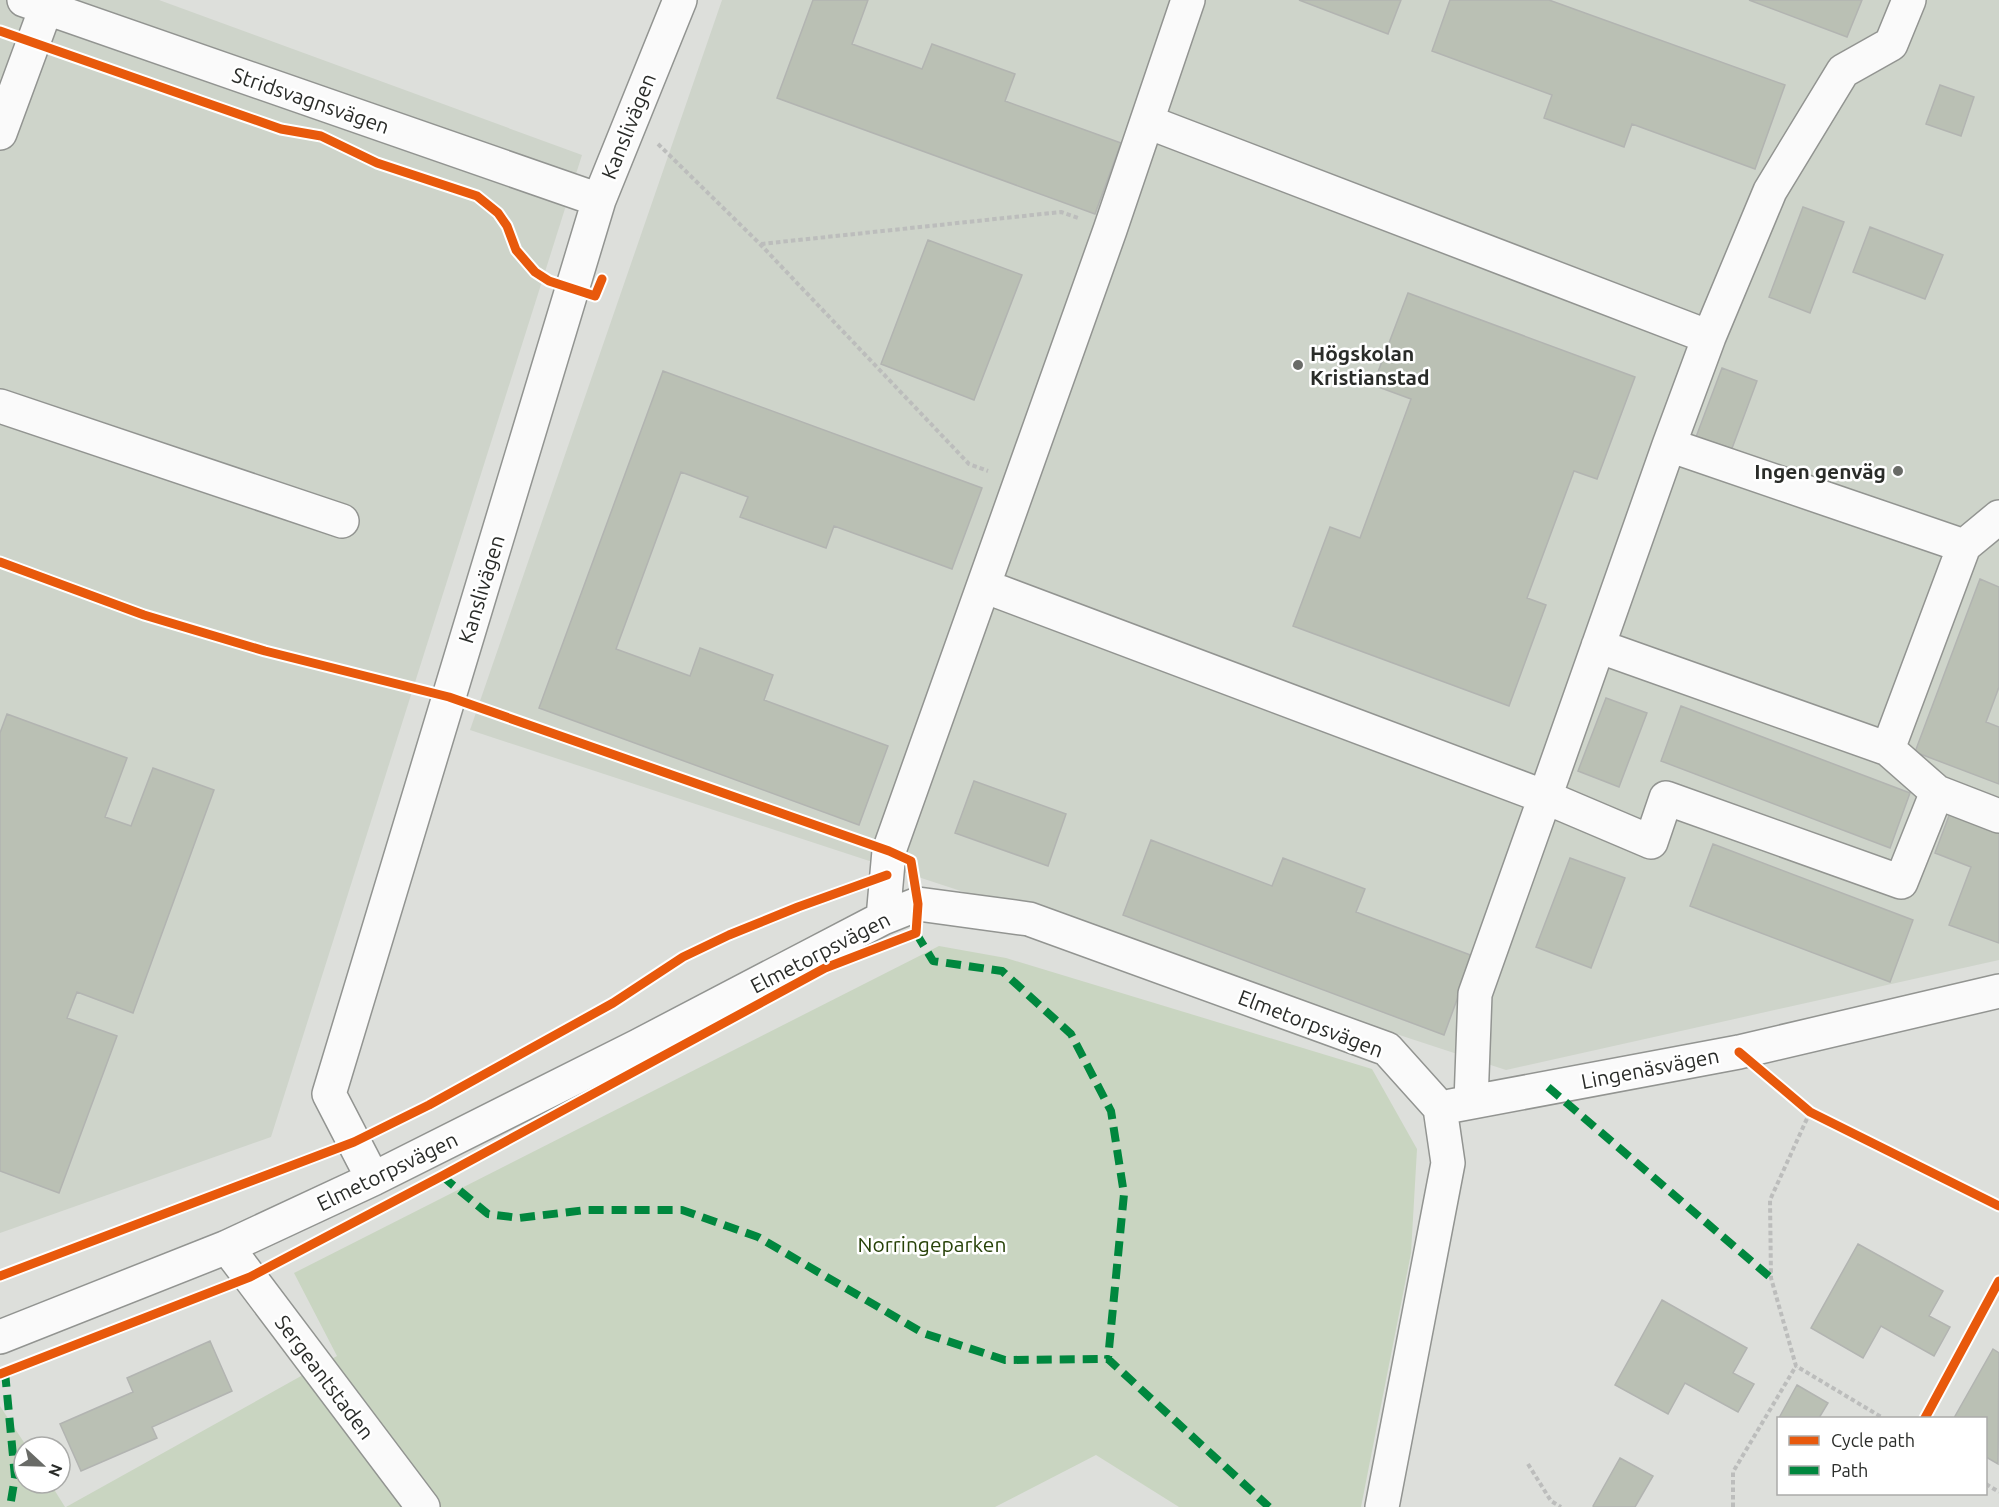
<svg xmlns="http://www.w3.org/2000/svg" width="1999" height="1507" font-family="Ubuntu,sans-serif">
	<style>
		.built { fill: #ced4ca }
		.green { fill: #c9d5c1 }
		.building { fill: #bac0b4; stroke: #b2b4b1; stroke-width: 1.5 }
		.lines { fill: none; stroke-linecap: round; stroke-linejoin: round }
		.minor-casing { stroke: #929491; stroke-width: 36 }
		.path { stroke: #bcbdbc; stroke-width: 4; stroke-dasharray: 4.5 3; stroke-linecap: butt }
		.minor { stroke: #fafafa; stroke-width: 33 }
		.quiet { stroke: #00873e; stroke-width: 8; stroke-dasharray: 15 8; stroke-linecap: butt }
		.cycleway-casing { stroke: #fff; stroke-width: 13 }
		.cycleway { stroke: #e8590c; stroke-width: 9 }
		.poi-dot { fill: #696b67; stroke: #fff; stroke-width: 2 }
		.labels { text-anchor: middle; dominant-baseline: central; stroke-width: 5; stroke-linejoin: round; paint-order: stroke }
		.street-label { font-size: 21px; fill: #2a2c29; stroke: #fff }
		.poi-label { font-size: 21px; font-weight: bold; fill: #2a2c29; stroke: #fff; text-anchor: start }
		.park-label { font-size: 21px; fill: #274208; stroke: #fff }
	</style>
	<rect width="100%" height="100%" fill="#dddfdb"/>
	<!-- built -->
	<path class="built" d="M0 0H159L582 155 271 1137 0 1233Z
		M722 0H1999V960L1506 1070 470 730Z"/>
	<!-- green -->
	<path class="green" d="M939 946 1006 958 1372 1069 1417 1149 1411 1253 1361 1507H1179L1096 1455 995 1507H66L337 1356 294 1273Z
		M0 1406 27 1447H24V1483H50L65 1507H0Z"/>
	<!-- building -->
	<path class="building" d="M813 0H868L852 44 922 69 932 44 1015 74 1005 101 1121 143 1095 214 777 98Z
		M1299 0H1401L1388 34Z
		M1450 0H1549L1785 85 1755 169 1632 124 1624 147 1544 118 1552 95 1432 51Z
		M1749 0H1862L1847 37Z
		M1940 85 1974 97 1961 136 1926 124Z
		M1803 207 1844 222 1810 313 1769 297Z
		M1870 227 1943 255 1925 299 1853 272Z
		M928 240 1022 275 974 400 881 364Z
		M1408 293 1635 377 1597 479 1574 471 1527 598 1546 605 1509 706 1293 626 1330 527 1360 538 1411 399 1373 385Z
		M1722 368 1757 381 1731 451 1696 437Z
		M663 371 982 488 952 569 834 526 826 548 740 517 748 497 681 472 616 649 690 676 700 648 773 675 764 700 888 746 859 825 539 708Z
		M1980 579 1999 587V687L1986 722 1999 727V784L1915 752Z
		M1606 698 1647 713 1619 787 1578 771Z
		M1681 706 1910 793 1890 848 1661 761Z
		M7 714 127 758 105 817 131 826 153 768 214 790 133 1013 77 992 67 1018 117 1036 59 1193 0 1171V733Z
		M974 781 1066 814 1048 866 955 833Z
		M1950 813 1999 831V943L1949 925 1971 867 1935 853Z
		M1151 840 1272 886 1283 858 1365 889 1356 912 1473 956 1444 1035 1123 915Z
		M1713 844 1913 920 1890 982 1690 906Z
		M1570 858 1625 878 1591 968 1536 947Z
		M1858 1244 1943 1291 1929 1316 1950 1327 1934 1356 1881 1326 1863 1358 1811 1328Z
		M1662 1300 1747 1348 1733 1373 1754 1384 1738 1412 1685 1383 1668 1414 1615 1385Z
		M210 1341 232 1391 152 1427 157 1438 81 1471 60 1424 133 1392 127 1378Z
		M1993 1349 1999 1353 1998 1464 1986 1457V1418H1954Z
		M1797 1385 1828 1403 1819 1418H1779Z
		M1620 1458 1653 1476 1635 1507H1594L1593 1506Z"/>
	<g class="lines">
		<!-- minor casing -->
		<g class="minor-casing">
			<path id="minor" d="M24 0 599 200
				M1148 122 1709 337
				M0 133 46 8
				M0 406 342 521
				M1669 445 1709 337 1770 191 1843 71 1891 44 1909 0
				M1964 546 1669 445 1545 797 1651 842 1666 798 1901 882 1937 792 1999 816
				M984 586 1545 797 1475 994 1471 1102
				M1598 646 1888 749
				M1937 792 1888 749 1964 546 1999 517
				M883 918 889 851 1110 230 1188 0
				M1451 1106 1739 1052 1999 991
				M373 1179 329 1094 599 200 680 0
				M227 1247 423 1507
				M0 1337 227 1247 373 1179 638 1046 883 918 918 904 1029 919 1387 1049 1440 1108 1448 1163 1382 1507"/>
		</g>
		<!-- path -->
		<path class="path" d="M658 144 760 244 969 464 988 471
			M761 244 1061 212 1078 218
			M1810 1112 1770 1200 1771 1278 1796 1366 1883 1418
			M1528 1464 1551 1501 1561 1507
			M1986 1484 1999 1492
			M1733 1507V1472L1796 1366"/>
		<!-- minor -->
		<use href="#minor" class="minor"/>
		<!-- quiet -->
		<path class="quiet" d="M916 933 933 961 1002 971 1071 1034 1111 1111 1124 1194 1108 1359
			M1548 1087 1771 1278
			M442 1176 488 1214 519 1218 586 1210H682L758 1237 923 1333 1005 1360 1108 1359 1269 1507
			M5 1372 15 1477 10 1507"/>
		<!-- cycleway casing -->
		<g class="cycleway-casing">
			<path id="cycleway" d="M0 31 281 129 321 136 377 163 477 196 498 213 507 226 516 250 535 272 549 281 595 296 602 279
				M0 562 144 615 265 651 449 697 889 851 911 861 918 904 916 933 825 968 442 1176 250 1277 0 1374
				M1739 1052 1810 1112 1999 1206
				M0 1276 354 1142 429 1105 613 1003 683 957 729 935 798 907 887 875
				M1925 1418 1999 1281"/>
		</g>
		<!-- cycleway -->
		<use href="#cycleway" class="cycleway"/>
	</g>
	<!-- markers -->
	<g class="poi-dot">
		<circle cx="1298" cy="365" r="6"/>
		<circle cx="1898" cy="471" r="6"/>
	</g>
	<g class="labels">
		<!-- street labels -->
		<g class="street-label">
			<text transform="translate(311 100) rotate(19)">Stridsvagnsvägen</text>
			<text transform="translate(628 126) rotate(-68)">Kanslivägen</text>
			<text transform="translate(481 589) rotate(-73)">Kanslivägen</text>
			<text transform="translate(820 952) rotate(-27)">Elmetorpsvägen</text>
			<text transform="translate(1311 1023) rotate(21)">Elmetorpsvägen</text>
			<text transform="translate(1650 1068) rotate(-11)">Lingenäsvägen</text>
			<text transform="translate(387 1171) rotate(-26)">Elmetorpsvägen</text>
			<text transform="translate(325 1377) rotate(53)">Sergeantstaden</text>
		</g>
		<!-- poi labels -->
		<g class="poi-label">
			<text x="1310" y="353">Högskolan<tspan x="1310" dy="24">Kristianstad</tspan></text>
			<text x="1886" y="471" text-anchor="end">Ingen genväg</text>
		</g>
		<!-- park labels -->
		<g class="park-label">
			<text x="932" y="1244">Norringeparken</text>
		</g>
	</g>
	<!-- legend -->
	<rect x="1777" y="1417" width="210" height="78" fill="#ffffff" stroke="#aaaba9" stroke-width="1.5"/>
	<rect x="1789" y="1436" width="30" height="9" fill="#e8590c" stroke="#aaaba9" stroke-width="1.5"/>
	<text x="1831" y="1447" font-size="18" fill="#2a2c29">Cycle path</text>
	<rect x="1789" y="1466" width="30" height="9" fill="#00873e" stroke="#aaaba9" stroke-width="1.5"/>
	<text x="1831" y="1477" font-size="18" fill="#2a2c29">Path</text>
	<!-- north arrow -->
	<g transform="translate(42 1465) rotate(112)"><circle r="28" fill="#ffffff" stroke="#aaaba9" stroke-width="1.5"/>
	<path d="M0-4.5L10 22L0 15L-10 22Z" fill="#696b67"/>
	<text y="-9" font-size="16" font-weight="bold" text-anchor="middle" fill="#2a2c29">N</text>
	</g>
</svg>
